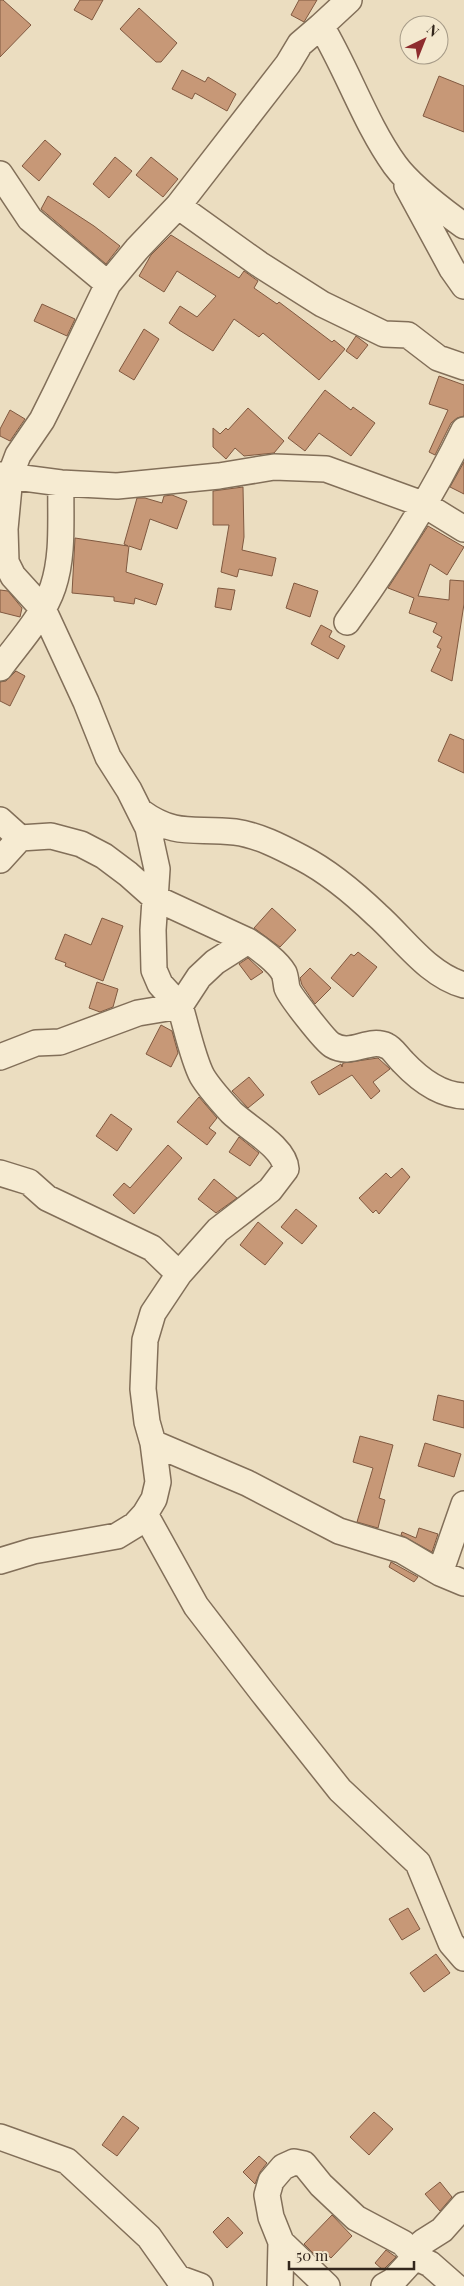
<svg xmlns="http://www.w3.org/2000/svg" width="464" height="2286" font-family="'Playfair Display',serif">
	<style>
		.building { fill: #c79877; stroke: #805940 }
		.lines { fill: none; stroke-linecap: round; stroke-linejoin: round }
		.minor-casing { stroke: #826f59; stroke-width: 28 }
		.minor { stroke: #f6ebd2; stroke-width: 25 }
	</style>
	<rect width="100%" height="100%" fill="#ebddc0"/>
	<!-- building -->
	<path class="building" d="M0 0H3L31 25 0 57Z
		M80 0H103L92 20 74 10Z
		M299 0H317L304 22 291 15Z
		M139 8 177 43 161 62H156L120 29Z
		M182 70 205 82 208 77 236 94 227 111 195 93 192 99 172 89Z
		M439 76 464 86V132L423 116Z
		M45 140 61 154 39 181 22 166Z
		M115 157 132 171 109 198 93 184Z
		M151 157 178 179 163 197 136 175Z
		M48 196 94 226 120 246 106 264 41 209Z
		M171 235 239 278 244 271 258 281 254 288 277 304 279 302 332 342 334 340 345 349 319 380 263 333 259 337 234 319 213 351 179 330 169 323 180 306 197 317 216 296 177 271 164 292 139 276 151 255Z
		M42 304 75 319 67 336 34 321Z
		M144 329 159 339 134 380 119 371Z
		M356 336 368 345 357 359 346 351Z
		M439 376 464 385V416L457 418 451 423 435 455 429 452 448 410 429 404Z
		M325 390 351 410 353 407 375 423 351 456 319 433 305 451 288 438Z
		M248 408 284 441 274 453 244 456 235 448 226 459 213 447V428L220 434 226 428 228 430Z
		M10 410 25 419 10 441 0 436V429Z
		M464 462V494L450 487Z
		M243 487 244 537 242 550 276 558 272 576 239 569 237 577 221 572 229 525H213V491Z
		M172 495 187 501 177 529 150 519 141 550 129 546 126 572 163 584 156 605 135 598 134 604 114 601V597L72 593 75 538 128 546 124 544 137 498H145L162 503 164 496Z
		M428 526 464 547 447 575 430 564 418 596 449 600 450 580 464 581V604L452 681 431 671 441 649 437 647 442 637 433 632 437 623 409 613 414 598 388 588Z
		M294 583 318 591 310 617 286 608Z
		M218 588 235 590 231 610 215 607Z
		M0 590 8 591 22 608 20 617 0 612Z
		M321 625 332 631 329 637 345 646 338 659 311 644Z
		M16 671 25 676 10 706 0 701V682L6 681Z
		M450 734 464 740V773L438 761Z
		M272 908 296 930 280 947 254 928Z
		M102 918 123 926 103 981 65 966 66 963 55 959 65 934 91 945Z
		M358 952 377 967 353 997 331 978 351 954 354 956Z
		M248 958 263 972 251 980 239 964Z
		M310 968 331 988 315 1004 302 985 300 978Z
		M97 982 118 989 113 1007 100 1012 89 1008Z
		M161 1025 172 1031 178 1053 171 1067 146 1054Z
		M378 1058 390 1069 373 1082 380 1091 371 1099 352 1075 319 1095 311 1082 341 1064 342 1067 343 1063Z
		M249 1077 264 1095 248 1108 232 1091Z
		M199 1097 217 1118 209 1128 216 1133 207 1145 177 1122Z
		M111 1114 132 1129 117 1151 96 1136Z
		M239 1137 259 1153 250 1166 229 1152Z
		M168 1145 182 1158 134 1214 113 1195 124 1183 130 1188Z
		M402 1168 410 1177 379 1214 376 1210 373 1213 359 1198 386 1173 391 1178Z
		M214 1179 237 1198 216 1213 198 1199Z
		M296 1209 317 1226 302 1244 281 1227Z
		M258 1222 283 1243 265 1265 240 1245Z
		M438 1395 464 1401V1428L433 1420Z
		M360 1436 393 1445 379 1498 385 1500 378 1528 357 1522 373 1468 353 1462Z
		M425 1443 461 1454 454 1477 418 1466Z
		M419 1528 438 1534 432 1552 401 1535 402 1532 416 1538Z
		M391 1562 418 1577 414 1582 389 1567Z
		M408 1908 420 1929 402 1940 389 1919Z
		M436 1954 450 1973 424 1992 410 1973Z
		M374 2112 393 2129 369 2155 350 2137Z
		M123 2116 139 2128 117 2156 102 2145Z
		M259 2156 267 2163 260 2172 255 2184 243 2172Z
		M440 2182 452 2197 440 2211 425 2194Z
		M332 2215 352 2236 331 2258 323 2251 317 2257 304 2244Z
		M228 2217 243 2233 227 2248 213 2232Z
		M386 2250 396 2257 383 2270 375 2263Z"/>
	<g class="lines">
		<!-- minor casing -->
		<g class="minor-casing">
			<path id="minor" d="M349 0 321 26C348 71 365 123 395 165 411 187 442 210 464 226
				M0 174 30 219 108 284
				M407 186 452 269 464 286
				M178 206 259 264 322 304 384 334 408 335 438 358 464 367
				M0 475 61 483 117 486 219 476 274 467 326 469 425 505 464 529
				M347 622C391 561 431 498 464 430
				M0 668C19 642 43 617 53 587 64 554 60 517 61 483
				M141 812C177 838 195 827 235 832 258 835 281 847 302 858 329 872 355 894 377 915 404 939 428 975 464 985
				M0 820 20 838 0 860
				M20 838 51 836 81 844 104 856 128 874 155 898 248 941
				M180 1006 160 984 154 970 153 930 157 869 148 828 129 790 108 757 86 702 43 609 13 576 6 562 5 529 10 476 18 455 42 420 56 392 108 284 137 249 178 206 288 64 300 44 321 26
				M0 1057 36 1043 60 1042 138 1013 180 1006
				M0 1173 29 1182 47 1198 152 1248 179 1274
				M153 1443 247 1483 339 1531 401 1550 440 1573 464 1583
				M145 1514 196 1606 263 1693 340 1790 418 1863 451 1943 464 1958
				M0 1561 33 1551 117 1536 135 1525 145 1514 154 1499 158 1482 153 1443 147 1422 143 1389 145 1340 153 1313 179 1274 218 1230 270 1190 286 1169C285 1147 246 1127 231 1112 222 1102 209 1088 202 1076 193 1059 186 1026 180 1006L199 977 215 962 248 941C259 948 278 962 284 973 286 978 286 984 287 988 289 995 325 1041 332 1045 352 1057 368 1037 387 1046 392 1048 398 1057 403 1062 419 1079 440 1095 464 1096
				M440 1573 464 1504
				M0 2137 67 2161 149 2237 178 2278 200 2286
				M281 2242 327 2286
				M280 2286 281 2242 271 2217 267 2195 271 2181 283 2167 294 2162 304 2164 321 2185 356 2218 403 2243 415 2257 423 2242 442 2230 464 2205
				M384 2286 393 2281 415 2257 430 2264 455 2286"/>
		</g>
		<!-- minor -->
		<use href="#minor" class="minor"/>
	</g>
	<!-- north arrow -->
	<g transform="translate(424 40) rotate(43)"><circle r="24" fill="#f3e8cf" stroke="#a69b88"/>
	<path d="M0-4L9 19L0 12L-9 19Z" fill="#8e2c2e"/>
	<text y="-8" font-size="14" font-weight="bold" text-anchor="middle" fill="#33271d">N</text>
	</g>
	<!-- scale -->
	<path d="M289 2261v8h125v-8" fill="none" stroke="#33271d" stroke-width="2.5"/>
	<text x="296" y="2261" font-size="15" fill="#33271d" stroke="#f3e8cf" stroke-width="4" paint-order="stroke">50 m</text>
</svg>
